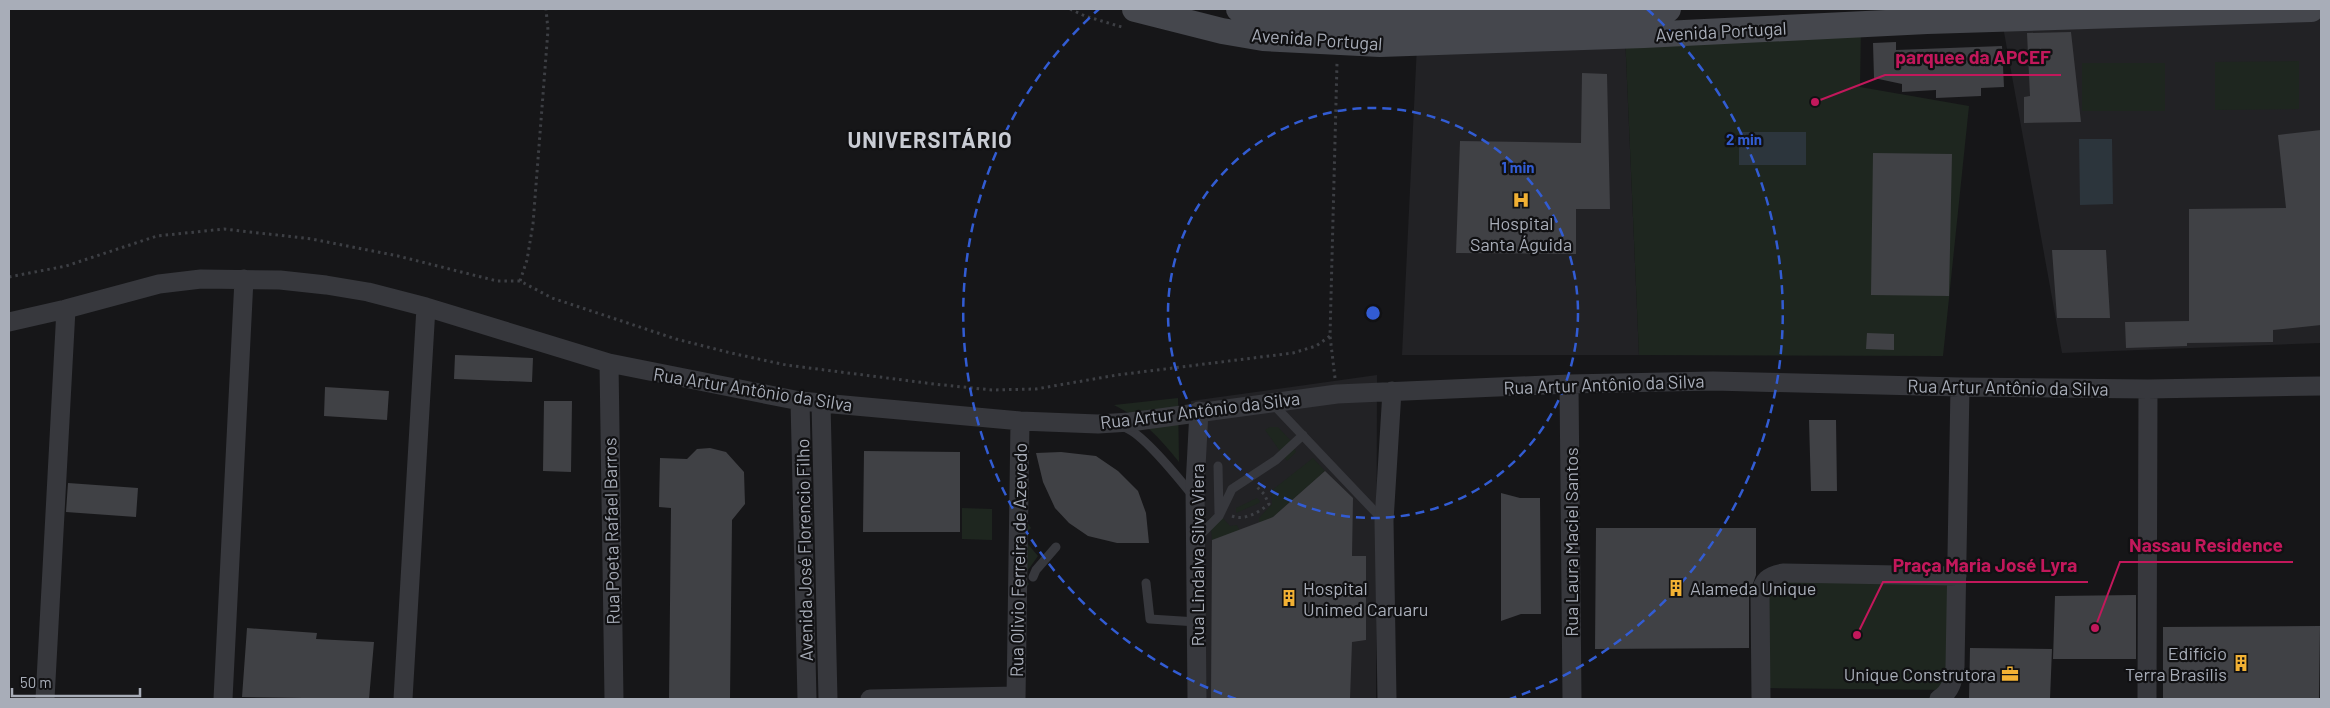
<svg xmlns="http://www.w3.org/2000/svg" width="2330" height="708" font-family="Barlow,sans-serif">
	<style>
		.built { fill: #222225 }
		.green { fill: #1e261f }
		.water { fill: #2c353c }
		.building { fill: #404145 }
		.lines { fill: none; stroke-linecap: round; stroke-linejoin: round }
		.path { stroke: #3d3f44; stroke-width: 3; stroke-dasharray: 2.5 4; stroke-linecap: butt }
		.lane { stroke: #37383d; stroke-width: 9 }
		.street { stroke: #37383d; stroke-width: 19 }
		.secondary { stroke: #45474d; stroke-width: 26 }
		.ring { fill: none; stroke: #325cd3; stroke-width: 2.5; stroke-dasharray: 9 6 }
		.labels { text-anchor: middle; dominant-baseline: central; stroke-width: 4.5; stroke-linejoin: round; paint-order: stroke }
		.street-label { font-size: 18px; fill: #a8adb8; stroke: #111113 }
		.poi-label { font-size: 18px; fill: #a8adb8; stroke: #111113; text-anchor: start }
		.district-label { font-size: 22px; font-weight: bold; letter-spacing: 1px; fill: #c9ccd4; stroke: #111113 }
		.centre { fill: #325cd3; stroke: #111113; stroke-width: 2.5 }
		.ring-label { font-size: 15px; text-anchor: middle; font-weight: bold; fill: #325cd3; stroke: #111113; stroke-width: 4.5; stroke-linejoin: round; paint-order: stroke }
		.leader { fill: none; stroke: #c2185b; stroke-width: 2 }
		.callout-dot { fill: #c2185b; stroke: #111113; stroke-width: 2 }
		.callout-label { font-size: 19px; text-anchor: middle; font-weight: bold; fill: #c2185b; stroke: #111113; stroke-width: 4.5; stroke-linejoin: round; paint-order: stroke }
	</style>
	<rect width="100%" height="100%" fill="#161618"/>
	<!-- built -->
	<path class="built" d="M2321 9V343L2062 353 2002 21Z
		M1625 34 1639 355H1402L1417 45Z
		M1377 375 1376 699H1196L1191 401Z"/>
	<!-- green -->
	<path class="green" d="M1861 28 1860 87 1969 106 1943 356 1639 355 1625 34Z
		M2299 61V109L2215 110V62Z
		M2082 63H2165V111H2082Z
		M1178 398 1179 462C1160 438 1142 419 1114 405Z
		M1270 427H1278L1292 442 1296 452 1287 461 1265 430Z
		M1313 458 1325 471 1273 517 1259 523V518L1272 504 1271 491Z
		M1257 498 1260 501 1259 503 1236 513V508Z
		M962 508 992 509V540L962 539Z
		M1220 515 1230 526 1237 525 1240 531 1212 540 1210 517Z
		M1027 522 1031 528 1022 537 1038 556 1023 577 1029 584 1019 596 1018 528Z
		M1949 581V690L1765 688 1764 582Z"/>
	<!-- water -->
	<path class="water" d="M1739 132H1806V165H1739Z
		M2079 139H2112L2113 204 2080 205Z"/>
	<!-- building -->
	<path class="building" d="M2071 32 2081 122 2024 123V97L2030 96 2027 33Z
		M1896 42V50L2002 46 2004 87 1981 88V96L1936 98V90L1902 92V84L1874 78 1873 43Z
		M1582 73 1607 74 1610 209H1576V254L1456 253 1460 141 1581 143Z
		M2321 130V325L2273 330V342L2187 343V346L2126 348 2125 322 2189 321V209L2286 208 2278 135Z
		M1873 153 1952 154 1949 296 1871 295Z
		M2052 250H2106L2110 318H2057Z
		M1867 333 1894 334V350L1866 349Z
		M455 355 533 358 532 382 454 379Z
		M325 387 389 391 387 420 324 416Z
		M544 401H572L571 472 543 471Z
		M1809 420H1836L1837 491H1811Z
		M710 448 726 452 744 472 745 504 732 520 730 699H669L671 508 659 507 660 458 687 459 697 449Z
		M864 451 960 452V532H863Z
		M1061 452 1096 456 1118 471 1138 491 1146 513 1149 543H1117L1088 536 1069 523 1055 508 1043 482 1036 453Z
		M1325 471 1353 498 1352 556H1366V640L1352 642 1350 699H1211L1212 540 1273 517Z
		M68 483 138 488 136 517 66 512Z
		M1501 493 1520 498H1540L1541 614H1521L1501 621Z
		M1596 528H1756V575L1749 595V648L1595 649Z
		M2136 595V659H2053L2055 596Z
		M2320 626 2319 699H2163V627Z
		M247 628 317 633 316 639 374 642 369 699 242 697Z
		M1970 648 2052 649 2050 699H1969Z"/>
	<g class="lines">
		<!-- path -->
		<path class="path" d="M1070 9 1085 16 1125 28
			M9 277 66 266 157 236 224 229 312 239 398 256 497 281H520L552 298 676 339 731 353 786 365 934 384 992 390 1036 389 1117 375 1293 353 1316 346 1330 336
			M520 281 527 260 533 224 548 30 546 9
			M1335 378 1330 336 1337 63
			M1232 516C1245 521 1259 512 1269 504L1264 494 1256 486"/>
		<!-- lane -->
		<path class="lane" d="M1273 404 1382 519
			M1123 427C1140 430 1181 481 1193 496
			M1218 466 1219 513
			M1198 537 1219 516 1232 489 1276 460 1303 435
			M1033 577 1036 570 1056 547
			M1146 583 1150 619 1197 622"/>
		<!-- street -->
		<path class="street" d="M9 322 66 309 159 284 201 279 280 280 326 285 368 292 426 307 609 363 800 401 1020 421 1098 424 1130 422 1337 394 1569 384 1713 381 1960 387 2148 389 2321 386
			M609 363 614 699
			M1569 384 1572 699
			M800 401 807 699
			M821 403 828 699
			M45 699 66 309
			M223 699 244 279
			M403 699 426 307
			M870 699 1016 696
			M1016 699 1020 421
			M1197 699 1195 486 1199 411
			M1387 699 1384 521 1392 391
			M1761 699 1760 595C1763 580 1768 576 1783 573L1957 576
			M1939 699C1951 691 1953 681 1955 667L1960 387
			M2147 699 2148 389"/>
		<!-- secondary -->
		<path class="secondary" d="M1135 9 1222 31 1263 38 1380 44 1644 35 1927 21 2311 9
			M1239 9C1316 24 1397 21 1475 17 1539 14 1604 11 1668 9"/>
	</g>
	<!-- distance rings -->
	<g class="ring">
		<circle cx="1373" cy="313" r="205"/>
		<path d="M1236 699A409 409 0 0 1 1099 9M1647 9A409 409 0 0 1 1510 699"/>
	</g>
	<!-- icons -->
	<defs>
		<g id="hospital-bare" transform="scale(1.35)"><path d="M-5-5h3v3.5h4V-5h3V5h-3V1.5h-4V5h-3Z" fill="#f2b134" stroke="#111113" stroke-width="2.5" paint-order="stroke"/></g>
		<g id="building-bare" transform="scale(1.35)"><path d="M-4-6H4V6H1V3H-1V6H-4ZM-2.5-4.3h1.7v1.8h-1.7ZM.8-4.3h1.7v1.8H.8ZM-2.5-1h1.7V.8h-1.7ZM.8-1h1.7V.8H.8Z" fill="#f2b134" stroke="#111113" stroke-width="2.5" paint-order="stroke"/></g>
		<g id="office-bare" transform="scale(1.35)"><path d="M-6-3h4V-5.5h4V-3h4V5H-6ZM-1-4.5V-3h2v-1.5ZM-6 0V1H6V0Z" fill="#f2b134" stroke="#111113" stroke-width="2.5" paint-order="stroke"/></g>
	</defs>
	<g fill-rule="evenodd">
		<use href="#hospital-bare" x="1521" y="200"/>
		<use href="#building-bare" x="1676" y="588"/>
		<use href="#building-bare" x="1289" y="598"/>
		<use href="#building-bare" x="2241" y="663"/>
		<use href="#office-bare" x="2010" y="674"/>
	</g>
	<g class="labels">
		<!-- street labels -->
		<g class="street-label">
			<text transform="translate(1721 31) rotate(-3)">Avenida Portugal</text>
			<text transform="translate(1317 39) rotate(4)">Avenida Portugal</text>
			<text transform="translate(1604 384) rotate(-2)">Rua Artur Antônio da Silva</text>
			<text transform="translate(2008 387) rotate(1)">Rua Artur Antônio da Silva</text>
			<text transform="translate(753 389) rotate(9)">Rua Artur Antônio da Silva</text>
			<text transform="translate(1200 410) rotate(-7)">Rua Artur Antônio da Silva</text>
			<text transform="translate(611 531) rotate(-91)">Rua Poeta Rafael Barros</text>
			<text transform="translate(1571 542) rotate(-90)">Rua Laura Maciel Santos</text>
			<text transform="translate(804 550) rotate(-91)">Avenida José Florencio Filho</text>
			<text transform="translate(1197 555) rotate(-90)">Rua Lindalva Silva Viera</text>
			<text transform="translate(1018 560) rotate(-89)">Rua Olivio Ferreira de Azevedo</text>
		</g>
		<!-- poi labels -->
		<g class="poi-label">
			<text x="1521" y="223" text-anchor="middle">Hospital<tspan x="1521" dy="21">Santa Águida</tspan></text>
			<text x="1303" y="588">Hospital<tspan x="1303" dy="21">Unimed Caruaru</tspan></text>
			<text x="1690" y="588">Alameda Unique</text>
			<text x="2227" y="653" text-anchor="end">Edifício<tspan x="2227" dy="21">Terra Brasilis</tspan></text>
			<text x="1996" y="674" text-anchor="end">Unique Construtora</text>
		</g>
		<!-- district labels -->
		<g class="district-label">
			<text x="930" y="139">UNIVERSITÁRIO</text>
		</g>
	</g>
	<circle cx="1373" cy="313" r="8" class="centre"/>
	<g class="ring-label">
		<text x="1744" y="145">2 min</text>
		<text x="1518" y="173">1 min</text>
	</g>
	<!-- callouts -->
	<path class="leader" d="M1815 102L1885 75H2061M2095 628L2120 562H2293M1857 635L1883 582H2088"/>
	<g class="callout-dot">
		<circle cx="1815" cy="102" r="5"/>
		<circle cx="2095" cy="628" r="5"/>
		<circle cx="1857" cy="635" r="5"/>
	</g>
	<g class="callout-label">
		<text x="1973" y="64">parquee da APCEF</text>
		<text x="2206" y="552">Nassau Residence</text>
		<text x="1985" y="572">Praça Maria José Lyra</text>
	</g>
	<!-- border -->
	<rect width="2330" height="708" fill="none" stroke="#a8adb8" stroke-width="20"/>
	<!-- scale -->
	<path d="M12 688v8h128v-8" fill="none" stroke="#a8adb8" stroke-width="2.5"/>
	<text x="20" y="688" font-size="15" fill="#a8adb8" stroke="#111113" stroke-width="4" paint-order="stroke">50 m</text>
</svg>
